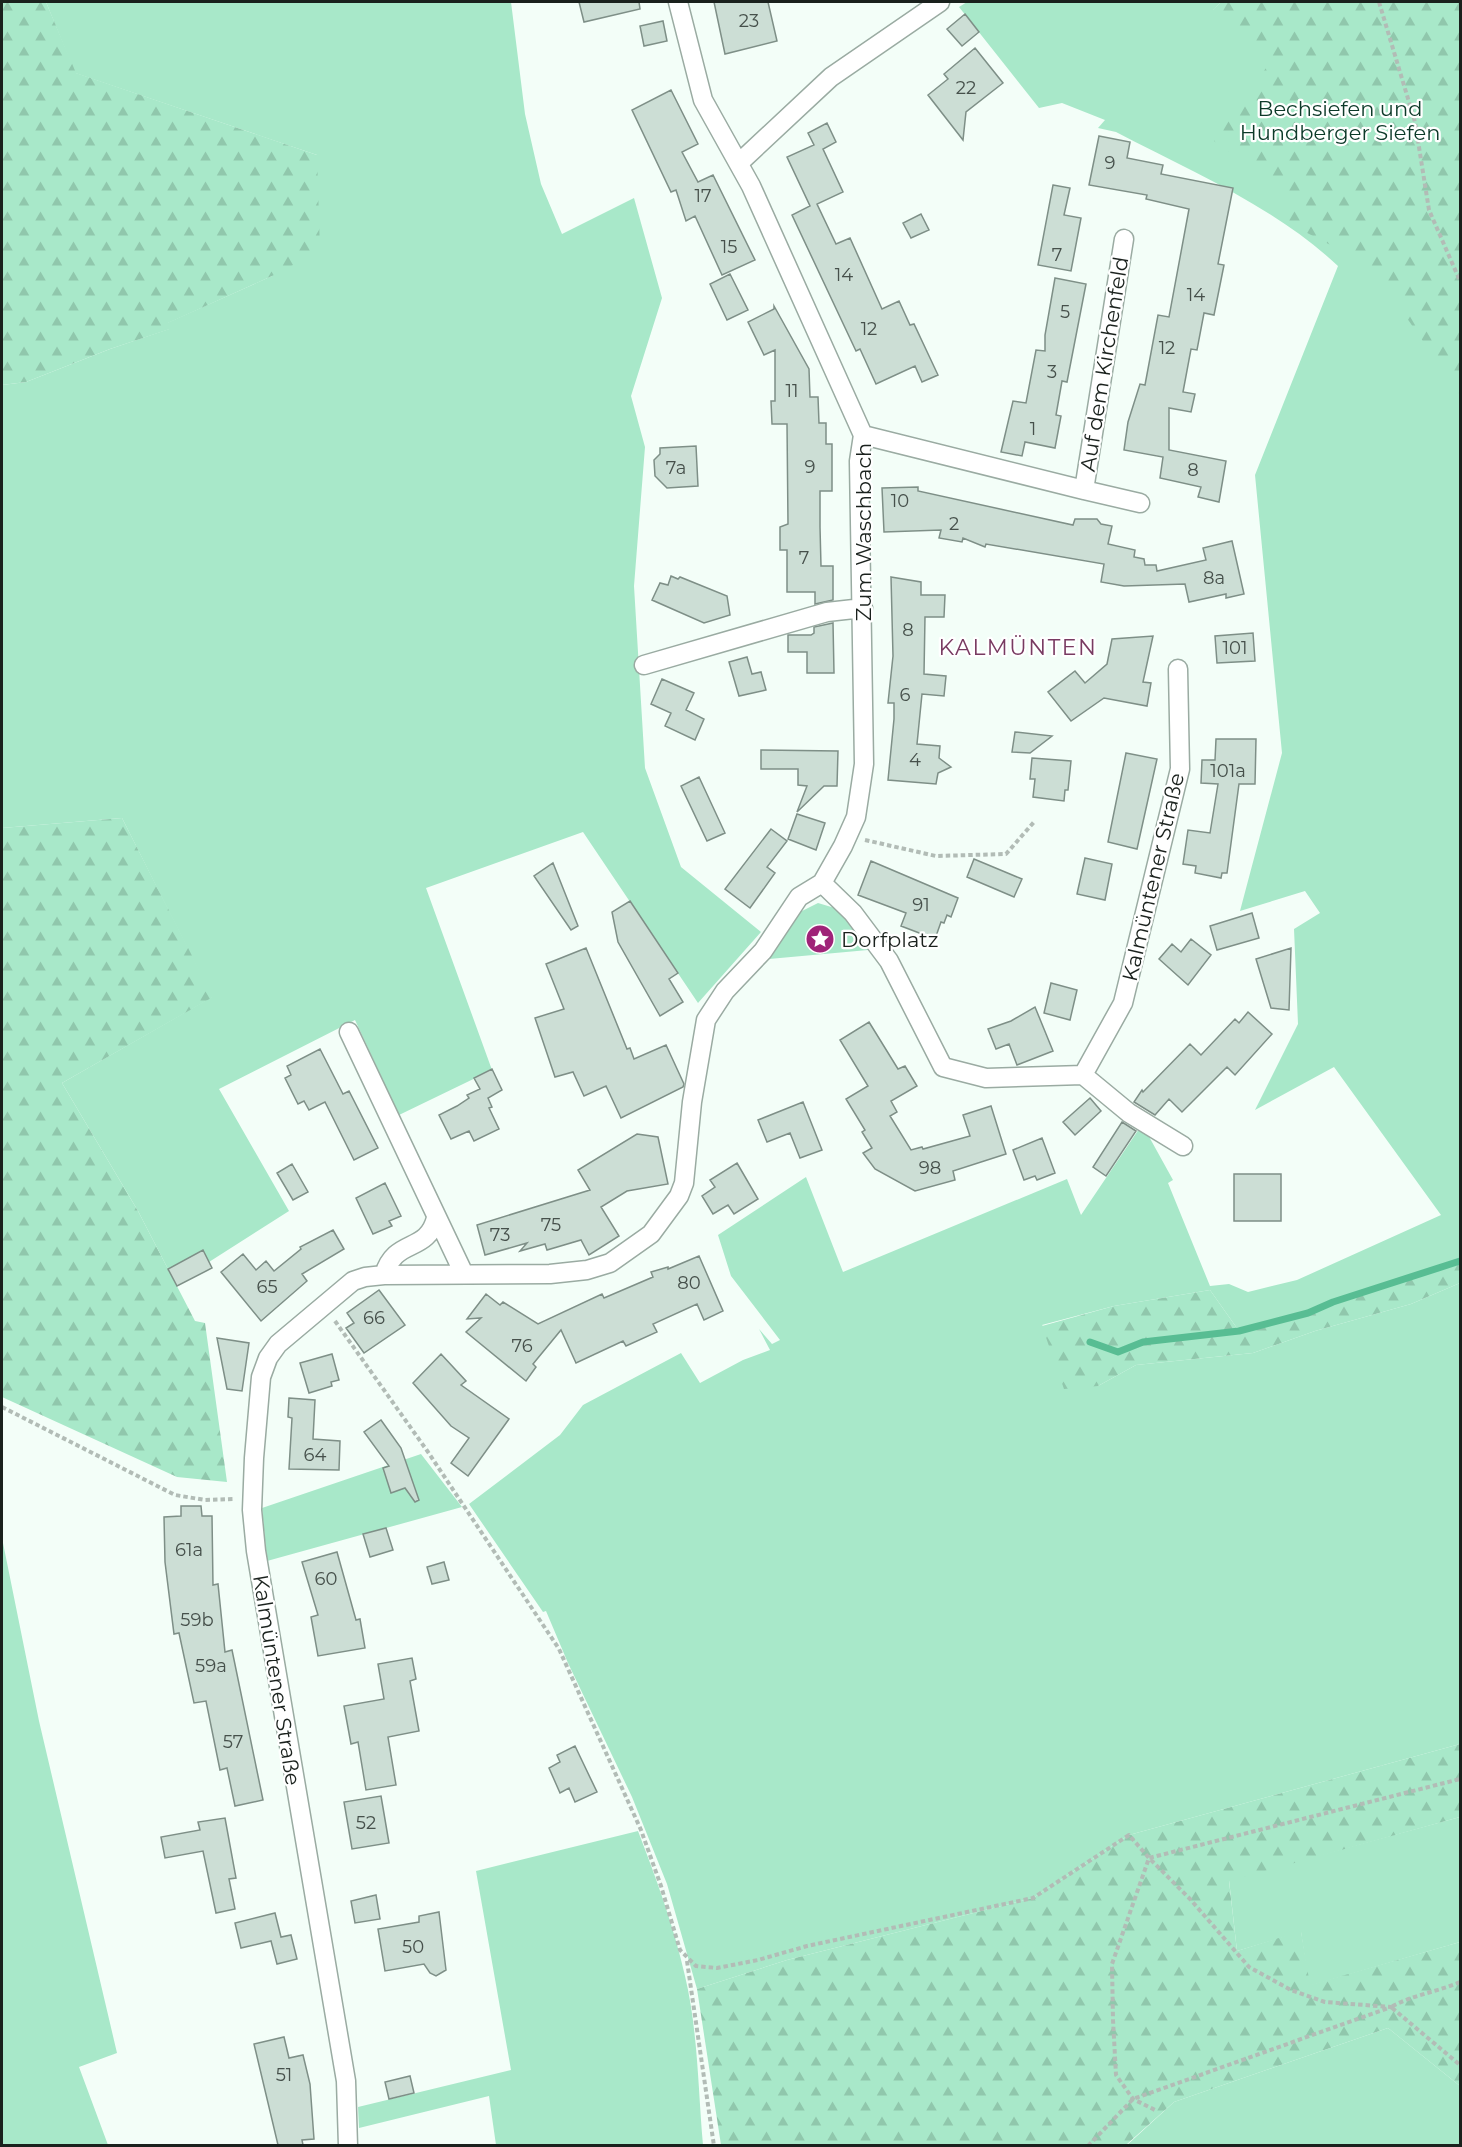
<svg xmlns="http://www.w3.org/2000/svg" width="1462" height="2147" font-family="Montserrat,sans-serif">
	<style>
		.green { fill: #a8e8c9 }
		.forest { fill: url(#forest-firs) }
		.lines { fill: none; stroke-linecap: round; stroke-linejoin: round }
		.stream { stroke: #58bd93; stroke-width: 7 }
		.building { fill: #ccded5; stroke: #7e8f87; stroke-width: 1.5 }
		.street-casing { stroke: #9aaba2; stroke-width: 21 }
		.path { stroke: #b2bcb6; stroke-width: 4; stroke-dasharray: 4.5 3; stroke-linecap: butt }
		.street { stroke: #fff; stroke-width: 18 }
		.labels { text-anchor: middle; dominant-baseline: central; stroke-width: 4.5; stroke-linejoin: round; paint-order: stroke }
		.number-label { font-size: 18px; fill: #46504b }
		.park-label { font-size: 21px; fill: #0c3a29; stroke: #fff }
		.street-label { font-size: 21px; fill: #1a211d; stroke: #fff }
		.poi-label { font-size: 21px; fill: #1a211d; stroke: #fff; text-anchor: start }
		.neighbourhood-label { font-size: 22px; letter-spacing: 1.5px; fill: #783a61; stroke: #fff }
	</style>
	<defs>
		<pattern id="forest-firs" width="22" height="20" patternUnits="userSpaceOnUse" patternTransform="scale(1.5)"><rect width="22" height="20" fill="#a8e8c9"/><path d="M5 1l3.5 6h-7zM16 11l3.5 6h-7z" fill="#90c7ac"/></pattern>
	</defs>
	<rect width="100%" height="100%" fill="#f3fef8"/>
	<!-- green -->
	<path class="green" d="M46 2H511L525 114 541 184 562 234 634 198 662 298 631 396 645 447 634 586 645 768 681 867 761 932 698 1003 583 832 426 888 492 1070 399 1115 355 1020 219 1089 289 1211 209 1262 203 1251 168 1269 138 1211 62 1083 212 997 122 818 2 828V385L26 382 110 349 169 329 167 323 272 276 317 155 75 73Z
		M967 2H1221L1213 10 1222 2H1460V1262L1333 1302 1308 1313 1239 1331 1210 1290 1114 1306 1042 1325 1098 1386 1136 1365 1253 1353 1315 1331 1411 1304 1460 1283V1744L1129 1835 1033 1898 787 1960 697 1989 667 1884 632 1797 568 1663 546 1611 543 1612 469 1504 560 1435 583 1405 681 1353 700 1383 743 1360 770 1350 759 1329 772 1344 780 1340 731 1276 718 1235 806 1177 843 1272 1067 1179 1081 1215 1139 1129 1147 1133 1173 1180 1168 1183 1210 1286 1229 1284 1248 1292 1297 1280 1441 1215 1334 1067 1255 1110 1298 1024 1294 929 1320 913 1305 891 1240 911 1282 753 1255 475 1338 266C1275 207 1191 171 1116 132L1098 128 1105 120 1062 103 1039 108 959 7Z
		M818 903 838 909 868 950 769 959 800 912Z
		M421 1454 462 1507 267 1561 262 1508Z
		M2 1538 39 1721 117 2053 79 2067 108 2145H2Z
		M1460 1817V1942L1309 1986 1301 1932 1237 1951 1229 1880Z
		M638 1831C656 1878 674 1927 685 1976 698 2031 698 2089 703 2145H496L489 2096 359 2128 358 2107 511 2070 476 1871Z
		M1388 2028 1460 2086V2145L1126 2146 1174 2102Z"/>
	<!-- forest -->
	<path class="forest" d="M2 2H46L76 73 317 155 320 251 272 276 168 323 170 329 110 349 26 382 2 385Z
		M1221 2H1460V395L1371 266 1286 222 1297 200 1214 141 1271 61 1213 10Z
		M122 818 213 997 62 1083 138 1211 195 1321 205 1323 227 1482 177 1477 2 1397V828Z
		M1460 1262V1283L1411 1304 1315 1331 1253 1353 1136 1365 1098 1386 1064 1389 1042 1326 1114 1306 1210 1290 1239 1331 1308 1313 1333 1302Z
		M1460 1744V1817L1229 1881 1237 1951 1301 1931 1310 1985 1460 1942V2086L1388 2028 1174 2102 1126 2145H721L697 1989 787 1960 1033 1898 1129 1835Z"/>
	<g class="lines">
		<!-- stream -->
		<path class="stream" d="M1090 1342 1118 1352 1143 1342 1239 1331 1308 1313 1333 1302 1460 1261"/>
	</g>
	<!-- building -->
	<path class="building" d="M579 2H639L640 9 584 22Z
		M714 2H768L777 41 725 54Z
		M965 14 979 32 962 46 947 29Z
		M663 21 667 41 644 46 640 26Z
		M975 48 1003 83 966 112 963 140 928 95 948 79 944 74Z
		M671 90 698 144 682 152 698 182 713 175 755 260 722 275 695 216 686 221 676 190 671 192 632 110Z
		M827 123 836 142 823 149 843 192 817 204 836 244 850 238 882 309 899 301 910 325 914 324 938 375 922 382 915 366 876 384 860 349 856 351 792 215 810 206 787 157 814 145 808 133Z
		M1099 136 1130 142 1127 158 1163 165 1161 174 1233 188 1218 264 1224 265 1214 315 1204 313 1197 350 1191 349 1183 392 1195 394 1191 412 1169 408V450L1226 461 1219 502 1198 497 1201 487 1160 478 1163 457 1124 450 1128 422 1140 384 1145 385 1158 315 1169 317 1189 209 1146 199 1147 195 1089 185Z
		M1053 185 1070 188 1064 215 1081 218 1071 271 1038 265Z
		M921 214 929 230 911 238 903 223Z
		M730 274 748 310 727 320 710 284Z
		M1055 278 1086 284 1067 382 1062 381 1056 415 1061 416 1055 448 1025 442 1022 456 1001 452 1013 401 1026 403 1036 350 1045 351V335Z
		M774 306 809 369 810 397H818L819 423H826V444H832V491H820V527L821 566H833V600L815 604V592H787V550H780V527L788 524 787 424H772L771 401H775V350L764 355 748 322 774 309Z
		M696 446 698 486 667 488 655 476 654 460 660 454V448Z
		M918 487V491L1073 525 1075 519H1097L1101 524 1112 526 1108 544 1135 550 1134 557 1144 559 1145 565H1156L1157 571 1206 560 1203 548 1232 541 1244 594 1226 598V594L1189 602 1185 584 1124 586 1101 582 1104 564 986 544 985 547 963 538 962 542 939 538 941 530 884 532 882 488Z
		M671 576 678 579 680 577 727 596 730 615 704 623 652 600 660 583 668 585Z
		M891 577 921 582V595H945L944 617H925L924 674 946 676 944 696 922 694 917 744 940 746 939 758 951 767 938 773 936 784 888 780 894 719V703H888L893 656Z
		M833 623 834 673H807V652H788V635H811L814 633V627Z
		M1253 633 1255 661 1217 663 1215 636Z
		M1153 636 1143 682 1151 683 1147 706 1104 698 1071 721 1048 692 1075 671 1085 683 1107 664 1112 639Z
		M747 657 752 674 761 672 766 690 739 696 729 662Z
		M662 679 694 693 686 710 704 719 695 740 665 726 671 713 651 704Z
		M1015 732 1052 736 1030 753 1012 752Z
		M1216 739H1256L1255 784H1239L1227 873H1222L1221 878 1195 873 1196 866 1183 864 1188 830 1210 833 1218 784 1201 783 1202 760H1215Z
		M761 750 838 751 837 786H824L797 812 807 786 798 785V769H761Z
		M1126 753 1157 759 1137 849 1108 842Z
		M1032 758 1071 761 1068 790H1065L1064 801 1033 797 1035 779H1030Z
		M699 777 725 833 707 841 681 786Z
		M797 814 825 823 816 850 788 839Z
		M771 829 787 841 767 867 775 873 750 908 725 889Z
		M1085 858 1112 864 1105 900 1077 894Z
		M974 859 1022 879 1014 897 967 877Z
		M871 861 958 898 951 917 947 915 944 923 941 922 935 939 901 926 906 913 858 895Z
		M553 863 578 926 571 930 534 876Z
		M630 901 678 973 669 979 683 1002 660 1016 618 942 612 912Z
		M1252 913 1259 938 1217 950 1210 926Z
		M1191 939 1211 955 1188 985 1159 959 1172 944 1181 952Z
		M586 948 627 1049 630 1048 634 1059 666 1045 684 1084 683 1087 621 1118 606 1086 584 1096 573 1072 555 1077 535 1018 564 1009 546 964Z
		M1291 948 1289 1010 1271 1008 1256 959Z
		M1051 983 1077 990 1070 1020 1044 1013Z
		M1035 1007 1053 1051 1017 1065 1009 1044 996 1049 988 1029 1011 1021Z
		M1248 1012 1272 1034 1235 1075 1227 1067 1182 1112 1169 1099 1155 1115 1134 1102 1142 1090 1143 1092 1190 1044 1201 1055 1235 1019 1239 1023Z
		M869 1022 898 1069 905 1066 917 1086 891 1101 897 1112 890 1116 911 1150 922 1147 923 1149 970 1136 963 1115 991 1106 1006 1154 953 1171 955 1180 915 1191 875 1169 863 1153 872 1148 862 1132 865 1130 846 1099 868 1086 840 1040Z
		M320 1049 343 1094 349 1091 378 1148 354 1160 325 1102 309 1110 304 1101 298 1104 285 1078 291 1075 287 1066Z
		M492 1069 502 1090 488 1098 492 1107 489 1108 499 1129 474 1141 469 1131 451 1139 439 1115 457 1106 469 1098 467 1095 480 1089 474 1078Z
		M1090 1098 1101 1111 1075 1135 1063 1122Z
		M803 1102 822 1150 800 1158 790 1133 767 1142 758 1120Z
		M1122 1122 1136 1131 1106 1176 1093 1167Z
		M637 1134 658 1137 668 1184 627 1191 601 1207 619 1236 589 1255 581 1240 547 1250 545 1244 520 1251 527 1243 485 1255 477 1225 590 1190 578 1170Z
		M1042 1138 1055 1173 1037 1180 1035 1176 1024 1180 1013 1150Z
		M737 1163 758 1199 734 1214 728 1205 713 1214 702 1196 715 1187 710 1180Z
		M292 1164 308 1192 293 1200 277 1173Z
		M1234 1174H1281V1221H1234Z
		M385 1183 401 1216 389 1221 392 1226 373 1234 356 1198Z
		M333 1230 344 1249 302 1274 307 1281 261 1321 221 1272 243 1254 256 1270 266 1261 274 1271 301 1249 300 1247Z
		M203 1250 212 1268 177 1286 168 1269Z
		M699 1256 723 1311 704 1320 697 1304 653 1324 657 1332 626 1346 623 1341 576 1363 561 1330 533 1364 536 1367 526 1381 466 1332 481 1318 467 1319 486 1294 500 1305 503 1302 538 1324 602 1294 604 1298 653 1277 651 1272 668 1267V1269Z
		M379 1290 405 1325 364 1353 346 1328 354 1323 347 1313Z
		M217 1338 249 1343 242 1391 227 1389Z
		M332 1354 339 1380 331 1382 332 1386 309 1393 300 1363Z
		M441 1354 466 1381 461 1385 509 1419 468 1476 451 1463 469 1438 451 1426 413 1383Z
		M289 1398 315 1400 313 1439 340 1441 339 1470 289 1469 292 1418 288 1417Z
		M381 1420 401 1448 419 1500 415 1502 405 1488 391 1493 383 1468 389 1466 364 1432Z
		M181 1506H201L202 1516H212L213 1585 218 1584 225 1652 232 1650 263 1800 235 1806 227 1768 220 1770 206 1701 194 1703 179 1633 174 1634 165 1562 164 1517 181 1516Z
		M386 1528 393 1550 370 1557 363 1534Z
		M337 1552 356 1620 360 1619 365 1648 318 1656 311 1617 318 1615 302 1562Z
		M444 1562 449 1580 432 1584 427 1567Z
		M412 1658 416 1679 410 1681 419 1731 388 1737 396 1785 366 1790 358 1742 351 1744 344 1706 384 1699 378 1664Z
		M575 1746 597 1792 575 1802 569 1788 560 1793 549 1768 560 1762 557 1755Z
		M381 1796 389 1843 352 1849 344 1802Z
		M225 1818 236 1878 229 1879 235 1909 216 1913 203 1851 165 1858 161 1837 200 1830 198 1822Z
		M376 1895 380 1919 355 1923 351 1901Z
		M439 1912 446 1970 436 1976 430 1973 424 1964 385 1971 378 1929 419 1922V1916Z
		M275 1913 281 1937 291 1935 297 1959 277 1964 271 1941 241 1948 235 1923Z
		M284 2037 289 2058 303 2055 310 2084 314 2139 302 2140 303 2145H278L254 2044Z
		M410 2076 414 2093 389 2099 385 2082Z"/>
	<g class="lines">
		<!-- street casing -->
		<g class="street-casing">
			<path id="street" d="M739 163 831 77 940 2
				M863 435 1084 490 1124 239
				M1084 490 1140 503
				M644 665 827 612 863 608
				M822 883 853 913 889 961 943 1067 986 1078 1083 1075 1123 1003 1180 769 1178 669
				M349 1032 464 1274
				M1083 1075 1129 1113 1183 1146
				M384 1275C395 1237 427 1254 436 1218
				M348 2146 346 2081 256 1551 252 1510 254 1458 261 1377 268 1358 278 1344 353 1281 365 1277 384 1275 550 1274 587 1270 610 1263 651 1234 679 1196 684 1183 692 1102 706 1020 725 991 763 951 799 897 822 883 843 846 856 817 864 764 859 461 863 435 751 186 703 100 678 2"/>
		</g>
		<!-- path -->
		<path class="path" d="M1379 2 1415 122 1429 210 1460 281
			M865 840 936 856 1006 854 1034 822
			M335 1321 428 1452 559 1649 641 1830 661 1886 680 1950 696 1966 717 1968 758 1960 807 1946 1033 1898 1129 1835 1149 1858 1112 1964 1113 2020 1116 2075 1133 2099 1155 2110
			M2 1407 175 1495 205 1500 234 1499
			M687 1961 714 2146
			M1460 1982C1437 1992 1412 1995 1391 2007L1460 2065
			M1088 2146 1133 2099 1391 2007 1325 2002 1291 1990 1249 1967 1190 1899 1149 1858 1460 1779"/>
		<!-- street -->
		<use href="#street" class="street"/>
	</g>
	<!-- icons -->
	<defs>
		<g id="sight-disc" transform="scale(1.5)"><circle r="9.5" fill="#9f2378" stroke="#fff"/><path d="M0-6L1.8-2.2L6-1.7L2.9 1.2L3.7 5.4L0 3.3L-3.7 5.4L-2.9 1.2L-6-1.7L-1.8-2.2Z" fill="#fff"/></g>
	</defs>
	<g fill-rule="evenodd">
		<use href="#sight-disc" x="820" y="939"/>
	</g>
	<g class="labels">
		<!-- number labels -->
		<g class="number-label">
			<text x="749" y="21">23</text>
			<text x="966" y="88">22</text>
			<text x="1110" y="163">9</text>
			<text x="703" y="196">17</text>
			<text x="729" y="247">15</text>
			<text x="1057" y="255">7</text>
			<text x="844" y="275">14</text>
			<text x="1196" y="295">14</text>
			<text x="1065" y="312">5</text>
			<text x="869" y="329">12</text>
			<text x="1167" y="348">12</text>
			<text x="1052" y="372">3</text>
			<text x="792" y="391">11</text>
			<text x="1033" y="429">1</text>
			<text x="810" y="467">9</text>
			<text x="676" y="468">7a</text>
			<text x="1193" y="470">8</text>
			<text x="900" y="501">10</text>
			<text x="954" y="524">2</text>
			<text x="804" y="558">7</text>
			<text x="1214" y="578">8a</text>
			<text x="908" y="630">8</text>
			<text x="1235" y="648">101</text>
			<text x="905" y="695">6</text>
			<text x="915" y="760">4</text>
			<text x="1228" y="771">101a</text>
			<text x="921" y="905">91</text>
			<text x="930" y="1168">98</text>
			<text x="551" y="1225">75</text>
			<text x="500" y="1235">73</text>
			<text x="689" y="1283">80</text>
			<text x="267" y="1287">65</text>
			<text x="374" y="1318">66</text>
			<text x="522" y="1346">76</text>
			<text x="315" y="1455">64</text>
			<text x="189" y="1550">61a</text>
			<text x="326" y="1579">60</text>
			<text x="197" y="1620">59b</text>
			<text x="211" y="1666">59a</text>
			<text x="233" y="1742">57</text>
			<text x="366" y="1823">52</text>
			<text x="413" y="1947">50</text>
			<text x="284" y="2075">51</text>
		</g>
		<!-- park labels -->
		<g class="park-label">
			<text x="1340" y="108">Bechsiefen und<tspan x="1340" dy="24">Hundberger Siefen</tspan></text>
		</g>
		<!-- street labels -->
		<g class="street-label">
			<text transform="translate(1104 364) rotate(-81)">Auf dem Kirchenfeld</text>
			<text transform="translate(863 532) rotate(-90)">Zum Waschbach</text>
			<text transform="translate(1153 877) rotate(-77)">Kalmüntener Straße</text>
			<text transform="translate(277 1680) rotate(81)">Kalmüntener Straße</text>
		</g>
		<!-- poi labels -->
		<g class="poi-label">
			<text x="841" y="939">Dorfplatz</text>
		</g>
		<!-- neighbourhood labels -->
		<g class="neighbourhood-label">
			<text x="1018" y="647">KALMÜNTEN</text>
		</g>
	</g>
	<!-- border -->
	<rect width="1462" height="2147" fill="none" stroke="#1a211d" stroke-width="6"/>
</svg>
